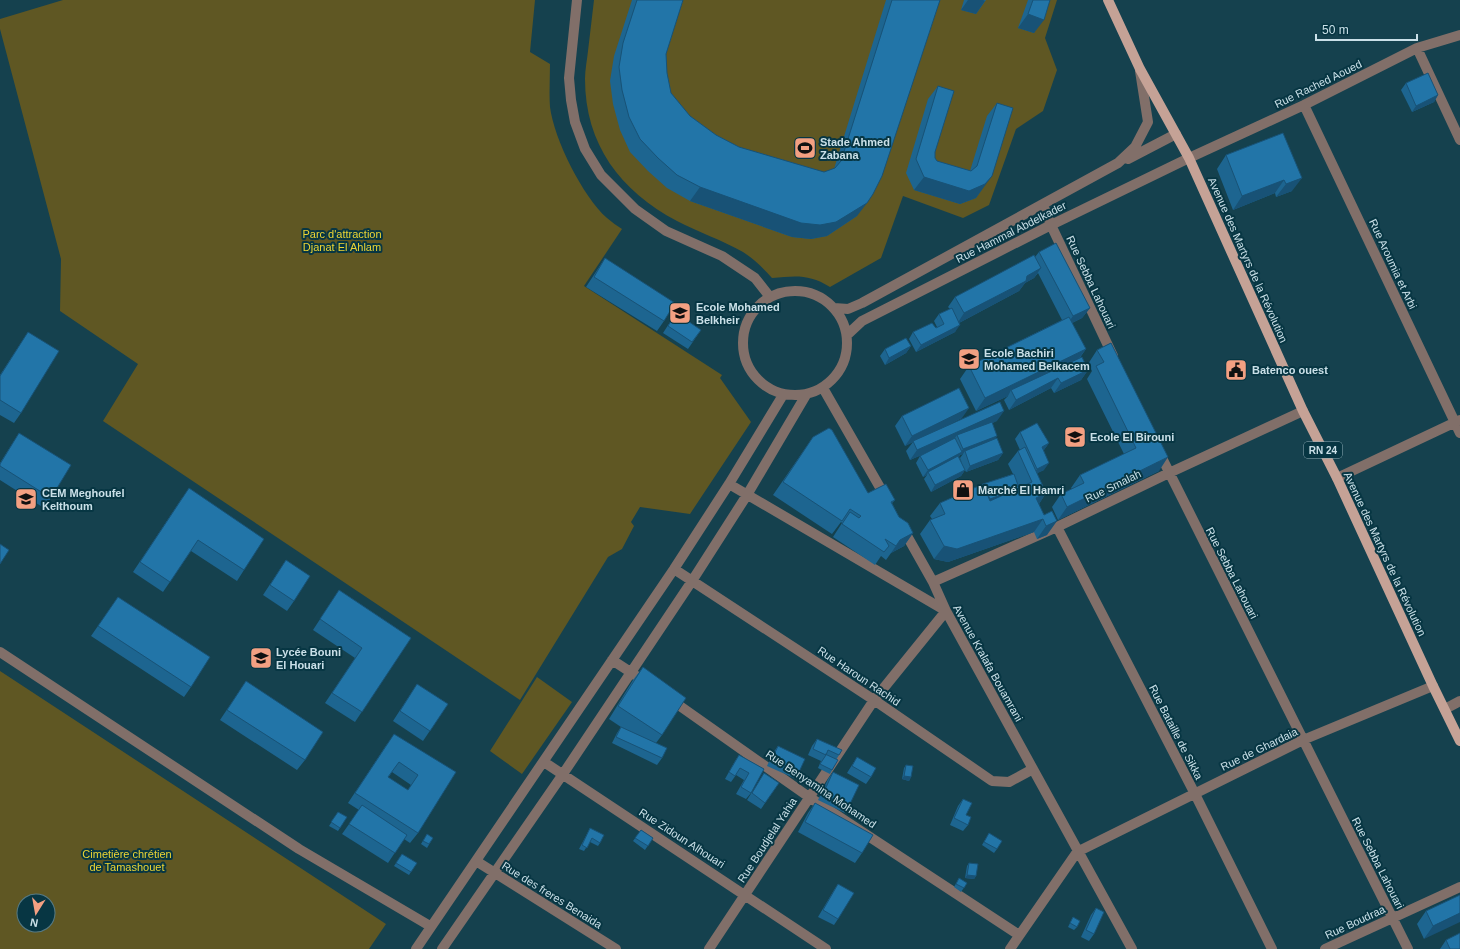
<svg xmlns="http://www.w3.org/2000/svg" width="1460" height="949" font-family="Helvetica,sans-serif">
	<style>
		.green { fill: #5f5723; fill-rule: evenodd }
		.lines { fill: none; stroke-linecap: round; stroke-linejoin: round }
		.minor { stroke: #816f69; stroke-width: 10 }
		.major { stroke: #c5a296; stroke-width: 10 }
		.wall { fill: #1d6590; fill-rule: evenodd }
		.shaded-wall { fill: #185276 }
		.building { fill: #2275a8; stroke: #185276; fill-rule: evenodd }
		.labels { text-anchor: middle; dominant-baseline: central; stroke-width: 4; stroke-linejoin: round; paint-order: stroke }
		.shield { fill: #073643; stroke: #90adb6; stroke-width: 1 }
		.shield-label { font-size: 10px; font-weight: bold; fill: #cae0e8 }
		.street-label { font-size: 11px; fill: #cae0e8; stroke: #073643 }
		.poi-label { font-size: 11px; font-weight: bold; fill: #cae0e8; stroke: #073643; text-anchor: start }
		.park-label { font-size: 11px; fill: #ecd534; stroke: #073643 }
	</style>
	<rect width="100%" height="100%" fill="#15414e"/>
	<!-- green -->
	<path class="green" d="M63 0H535L530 52 550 64C550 78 549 93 550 107 554 139 583 197 607 218 612 222 617 226 622 229L584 286 722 375 720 378 751 422 690 514 640 507 631 522 634 526 622 549 608 557 520 700 103 421 138 364 60 311 61 259 0 29V19Z
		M594 0H1057L1045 38 1057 70 1043 111 1016 129 989 205 963 218 903 196 881 258 830 287C809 274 796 276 772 278 764 269 754 259 743 252 722 240 698 232 677 221 620 191 585 144 585 79 585 70 587 60 588 51 590 34 592 17 594 0Z
		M0 671 386 924 369 949H0ZM24 901H48V925H24Z
		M537 677 572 702 522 774 490 751Z"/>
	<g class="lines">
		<!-- minor -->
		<path class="minor" d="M577 0 569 78 571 100 575 122 585 149 601 175 635 209 666 231 722 256 755 278 770 297
			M1417 48 1460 140
			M1304 105 1460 433
			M1128 159 1176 134
			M1043 205 1051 225 1113 356
			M743 343a52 52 0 1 1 104 0a52 52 0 1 1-104 0Z
			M834 308 848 309 862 303 1118 163 1135 147 1148 122 1140 71
			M847 335 862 321 1051 225 1189 158 1304 105 1417 48 1460 35
			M823 388 886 498
			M1159 452 1408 949
			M1337 478 1460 420
			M902 527 933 582 946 611 1132 949
			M1057 527 1195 794 1272 949
			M674 569 874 700 992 781 1009 782 1033 769
			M933 582 1057 527 1169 473 1303 411
			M0 652 299 849 430 926
			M612 660 635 675
			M670 699 809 797 1019 935
			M1445 709 1460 701
			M544 762 826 949
			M476 861 616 949
			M416 949 674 569 729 484 783 395
			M442 949 563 774 692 581 747 495 806 395
			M709 949 874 700 946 611 729 484
			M1010 949 1077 852 1303 740 1433 686
			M1325 949 1460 887"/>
		<!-- major -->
		<path class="major" d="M1108 0 1140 69 1189 158 1303 411 1337 478 1433 686 1460 741"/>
	</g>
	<!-- wall -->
	<path class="wall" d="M632 0H683L666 54 667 73 671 93 690 116 716 135 739 147 824 172 834 169 886 0H940L857 216 827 236 811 239 792 237 690 201 667 188 648 171 630 152 620 130 613 104 610 81 614 56Z
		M964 0H986L976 14 961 10Z
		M1028 0H1050L1034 33 1018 28Z
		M1406 83 1438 95 1434 102 1412 112 1401 90Z
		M938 86 935 152V158L937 161 970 171 987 116 997 103 982 189 976 198 960 204 914 190 906 173 928 99Z
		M1283 133 1292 191 1276 197 1275 193 1233 210 1217 169 1226 155Z
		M1039 252 1090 308 1082 318 1072 323 1086 349 1079 359 1088 370 1081 380 1054 393 1051 388 1009 410 1004 400 1008 396 976 411 960 379 969 366 1062 320 1038 273 1034 278 1025 283 1019 291 959 323 955 332 916 352 909 339 913 332 937 327 934 321 939 314 950 309 948 307 955 297 1035 257Z
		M605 258 664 321 657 331 586 287Z
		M676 313 701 330 688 349 663 333Z
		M28 332 21 413 14 423 0 415V375Z
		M1111 343 1159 471 1058 520 1052 507 1061 494 1072 489 1071 488 1080 475 1124 454 1087 379 1092 371 1088 364 1097 350Z
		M911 346 906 353 885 365 880 356 885 349Z
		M902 416 962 418 924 437 997 421 992 423 996 439 1003 453 998 460 966 472 965 470 961 476 931 492 924 479 927 475 923 477 916 463 920 456 926 453 910 460 906 451 913 442 905 446 895 426ZM963 454 960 458 962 463 959 457 960 455Z
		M1020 432 1049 443 1043 451 1044 470 1037 473 1046 493 1039 504 1044 515 1052 511 1047 535 1037 539 1034 532 948 562 934 559 920 534 930 520 932 519 930 516 940 503 983 484 1013 474 1008 464 1018 451 1020 450 1015 439Z
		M19 433 51 498 44 508 0 480V463Z
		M813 437 868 493 895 500 892 503 899 517 913 533 904 546 891 553 886 560 881 556 875 565 833 537 842 523 841 522 832 534 773 495Z
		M182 498 244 570 237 581 191 551 163 592 133 572Z
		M286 560 294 601 287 611 263 595Z
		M339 590 411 638 355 722 325 703 355 658 313 630Z
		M118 597 191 687 184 697 91 636Z
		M643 667 662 735 656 743 662 758 657 765 612 743 617 733 621 727 609 719 633 680Z
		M246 681 305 760 297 770 220 720Z
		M417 684 448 704 423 741 393 721Z
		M817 739 839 755 836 760 832 770 830 774 818 768 821 761 808 755 812 746Z
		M387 744 456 772 418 833 410 843 404 839 388 863 342 834 359 810 348 803ZM392 772 411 785 408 790 388 778Z
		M778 746 799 772 794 778 767 766 773 753Z
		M739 755 764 769 751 793 746 799 736 794 744 780 736 775 731 782 725 779 735 761Z
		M857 757 871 777 866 784 847 773Z
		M906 765 911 777 909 781 902 779 904 768Z
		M833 772 849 806 845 813 818 800 828 779Z
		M764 773 779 783 761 809 747 800Z
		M963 799 968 825 963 831 950 825 958 806Z
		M815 803 862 853 855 863 798 832 808 813Z
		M338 812 347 817 338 831 329 826Z
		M590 828 600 843 598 846 590 842 584 851 579 849 588 832Z
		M641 830 653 838 645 850 633 841Z
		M989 833 997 849 994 853 982 845Z
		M427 834 433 838 427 848 421 844Z
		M402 854 411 872 409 875 394 866Z
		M969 863 976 876 974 879 965 878 967 866Z
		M959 878 967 883 961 892 954 887Z
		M838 884V919L834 925 818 917 834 890Z
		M1460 895 1424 939 1417 924 1426 911Z
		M1096 908 1094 934 1089 941 1081 937 1091 915Z
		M1073 917 1077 927 1074 930 1068 927Z
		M1446 940 1460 949H1440Z"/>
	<!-- shaded-wall -->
	<path class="shaded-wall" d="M968 0H983L985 1 976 14 961 10Z
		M1028 14 1044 20 1034 33 1018 28Z
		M1438 95 1434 102 1412 112 1416 106Z
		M992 176 976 198 960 204 914 190 924 177Z
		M1302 178 1292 191 1276 197 1286 184Z
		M1284 180 1275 193 1233 210 1242 196Z
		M700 187 867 203 857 216 827 236 811 239 792 237 690 201Z
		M1041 268 1034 278 1025 283 1019 291 957 324 964 313 1027 276Z
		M1090 308 1082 318 1066 326 1073 316Z
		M960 325 955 332 916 352 921 345Z
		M911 346 906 353 885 365 889 358Z
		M1086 349 1076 362 1011 390 1008 396 976 411 985 398Z
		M1088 370 1081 380 1054 393 1061 383Z
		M1058 378 1051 388 1009 410 1016 400Z
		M969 408 962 418 905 446 912 436Z
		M1004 411 997 421 959 438 957 435 953 441 910 460 917 450Z
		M997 436 993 443 965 451 963 454 960 455 957 459 928 472 927 475 923 477 928 470 960 453 963 449Z
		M1049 443 1044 450 1037 454 1042 447Z
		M1003 453 998 460 966 472 970 466Z
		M1168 457 1159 471 1058 520 1067 507Z
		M1049 463 1044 470 1032 476 1037 469Z
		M965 470 961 476 931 492 935 485Z
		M1019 489 981 507 986 500Z
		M1046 493 1037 507 1036 498Z
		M1043 519 1034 532 948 562 934 559 944 546Z
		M1057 521 1047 535 1037 539 1046 526Z
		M913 533 904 546 891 553 900 540Z
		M904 776 911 777 909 781 902 779Z
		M967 875 976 876 974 879 965 878Z
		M1460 913V922L1424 939 1433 926Z"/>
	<!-- building -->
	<path class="building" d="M637 0H683L666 54 667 73 671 93 690 116 716 135 739 147 824 172 835 168 841 161 892 0H940L882 176 873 194 867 203 836 222 820 225 801 223 700 187 677 175 658 158 640 139 629 117 622 90 619 67 623 43Z
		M1033 0H1050L1044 20 1028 14Z
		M1428 73 1438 95 1416 106 1406 83Z
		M938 86 954 91 935 152V158L937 161 971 171 977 166 997 103 1013 108 992 176 985 184 969 191 924 177 916 159Z
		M1283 133 1302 178 1286 184 1284 180 1242 196 1226 155Z
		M1056 243 1090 308 1073 316 1039 252Z
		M1034 255 1041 268 1027 276 1026 281 964 313 955 297Z
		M605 258 675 303 664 321 594 277Z
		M952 308 960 325 921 345 913 332 932 323 936 328 944 324 939 314Z
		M676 313 701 330 692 342 668 326Z
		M1069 317 1086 349 985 398 969 366Z
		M28 332 59 351 21 413 0 400V376Z
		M906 338 911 346 889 358 885 349Z
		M1111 343 1168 457 1067 507 1061 494 1084 483 1080 475 1136 448 1096 366 1104 362 1097 350Z
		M1082 357 1088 370 1061 383 1058 378 1016 400 1011 390Z
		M959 388 969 408 912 436 902 416Z
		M1000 402 1004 411 917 450 913 441Z
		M992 422 997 436 963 449 957 435Z
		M1037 423 1049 443 1042 447 1049 463 1037 469 1020 432Z
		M829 428 832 430 868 493 886 484 895 500 891 502 899 517 908 523 913 533 900 540 896 546 885 539 889 546 884 552 842 524 850 512 859 518 861 516 850 509 842 521 783 482 813 437Z
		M19 433 71 465 51 498 0 466V464Z
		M955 438 962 452 928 470 920 456Z
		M997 438 1003 453 970 466 965 451Z
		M1025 447 1046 493 1036 498 1044 515 1052 511 1057 521 1046 526 1043 519 957 549 944 546 930 520 945 514 940 503 983 484 990 501 1032 482 1018 451Z
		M958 456 965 470 935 485 928 472Z
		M1014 474 1019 488 990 499 983 484Z
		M189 488 264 539 244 570 198 540 170 582 140 562Z
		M0 544 9 550 0 564Z
		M286 560 310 576 294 601 270 585Z
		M339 590 411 638 362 712 332 693 362 648 320 619Z
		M118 597 210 657 191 687 98 626Z
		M643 667 686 698 662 735 618 706Z
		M246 681 323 732 305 760 227 710Z
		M417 684 448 704 430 731 400 711Z
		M621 727 667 748 662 758 616 737Z
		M394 734 456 772 418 833 355 793ZM399 762 418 775 408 790 388 777Z
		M817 739 842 750 839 755 828 750 826 755 813 749Z
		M778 746 805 759 799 772 772 759Z
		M825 754 838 760 832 770 820 764 826 755Z
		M739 755 764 769 751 793 741 787 749 773 740 768 735 776 729 772Z
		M857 757 876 768 871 777 852 766Z
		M906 765 913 766 911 777 904 776Z
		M833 772 859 785 849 806 823 794Z
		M764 773 779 783 765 803 752 793Z
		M963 799 972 803 966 815 971 817 968 825 954 818Z
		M815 803 873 835 862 853 805 822Z
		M362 805 407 835 395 853 349 824Z
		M338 812 347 817 340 828 331 822Z
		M590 828 604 835 600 843 592 838 587 848 582 845Z
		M641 830 653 838 648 846 635 838Z
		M989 833 1002 841 997 849 984 842Z
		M427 834 433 838 429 844 423 841Z
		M402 854 417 863 411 872 396 863Z
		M969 863 978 864 976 876 967 875Z
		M959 878 967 883 964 888 956 884Z
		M838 884 854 893 838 919 823 910Z
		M1460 895V913L1433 926 1426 911Z
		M1096 908 1104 912 1094 934 1086 930Z
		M1073 917 1080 921 1077 927 1070 923Z
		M1460 933V949H1450L1446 940Z"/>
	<!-- icons -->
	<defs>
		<g id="stadium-square" transform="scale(1.15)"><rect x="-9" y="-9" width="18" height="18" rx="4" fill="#f3a082" stroke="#073643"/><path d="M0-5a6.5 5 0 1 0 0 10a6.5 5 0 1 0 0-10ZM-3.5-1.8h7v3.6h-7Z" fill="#111"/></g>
		<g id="school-square" transform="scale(1.15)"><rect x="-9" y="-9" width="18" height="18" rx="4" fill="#f3a082" stroke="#073643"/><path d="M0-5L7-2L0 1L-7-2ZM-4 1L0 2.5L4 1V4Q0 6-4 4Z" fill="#111"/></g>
		<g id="civic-square" transform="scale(1.15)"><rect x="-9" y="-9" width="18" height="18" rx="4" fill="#f3a082" stroke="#073643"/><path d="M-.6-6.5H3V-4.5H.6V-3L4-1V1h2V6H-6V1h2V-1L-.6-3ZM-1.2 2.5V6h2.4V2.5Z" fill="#111"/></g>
		<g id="shop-square" transform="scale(1.15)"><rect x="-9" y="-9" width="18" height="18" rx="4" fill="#f3a082" stroke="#073643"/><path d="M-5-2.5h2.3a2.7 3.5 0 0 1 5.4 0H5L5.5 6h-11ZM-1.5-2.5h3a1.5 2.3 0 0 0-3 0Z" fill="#111"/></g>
	</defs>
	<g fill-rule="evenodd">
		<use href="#stadium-square" x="805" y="148"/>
		<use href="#school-square" x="680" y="313"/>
		<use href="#school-square" x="969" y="359"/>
		<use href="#civic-square" x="1236" y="370"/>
		<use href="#school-square" x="1075" y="437"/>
		<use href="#shop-square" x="963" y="490"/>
		<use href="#school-square" x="26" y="499"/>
		<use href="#school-square" x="261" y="658"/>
	</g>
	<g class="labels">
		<!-- shield labels -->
		<rect class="shield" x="1304" y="442" width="38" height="16" rx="3"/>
		<g class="shield-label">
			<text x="1323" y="450">RN 24</text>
		</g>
		<!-- street labels -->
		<g class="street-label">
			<text transform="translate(1318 84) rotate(-26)">Rue Rached Aoued</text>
			<text transform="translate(1011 232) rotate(-27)">Rue Hammal Abdelkader</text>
			<text transform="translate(1248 260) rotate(66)">Avenue des Martyrs de la Révolution</text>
			<text transform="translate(1393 264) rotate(65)">Rue Aroumia et Arbi</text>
			<text transform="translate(1091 282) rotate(65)">Rue Sebba Lahouari</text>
			<text transform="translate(1113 486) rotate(-26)">Rue Smalah</text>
			<text transform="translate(1385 554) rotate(65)">Avenue des Martyrs de la Révolution</text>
			<text transform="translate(1232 573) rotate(63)">Rue Sebba Lahouari</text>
			<text transform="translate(988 663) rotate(61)">Avenue Kralafa Bouamrani</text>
			<text transform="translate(859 676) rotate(34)">Rue Haroun Rachid</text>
			<text transform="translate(1176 732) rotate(63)">Rue Bataille de Sikka</text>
			<text transform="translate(1259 749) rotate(-26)">Rue de Ghardaia</text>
			<text transform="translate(821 789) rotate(34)">Rue Benyamina Mohamed</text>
			<text transform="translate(682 838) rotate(33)">Rue Zidoun Alhouari</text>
			<text transform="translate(767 840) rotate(-57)">Rue Boudjelal Yahia</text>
			<text transform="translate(1378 863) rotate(63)">Rue Sebba Lahouari</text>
			<text transform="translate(552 895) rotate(32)">Rue des freres Benaida</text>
			<text transform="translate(1355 922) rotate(-25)">Rue Boudraa</text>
		</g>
		<!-- poi labels -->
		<g class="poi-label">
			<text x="820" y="142">Stade Ahmed<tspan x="820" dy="13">Zabana</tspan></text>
			<text x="696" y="307">Ecole Mohamed<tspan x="696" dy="13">Belkheir</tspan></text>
			<text x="984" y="353">Ecole Bachiri<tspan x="984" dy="13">Mohamed Belkacem</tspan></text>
			<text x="1252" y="370">Batenco ouest</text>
			<text x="1090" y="437">Ecole El Birouni</text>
			<text x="978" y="490">Marché El Hamri</text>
			<text x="42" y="493">CEM Meghoufel<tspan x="42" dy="13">Kelthoum</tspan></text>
			<text x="276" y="652">Lycée Bouni<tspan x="276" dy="13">El Houari</tspan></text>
		</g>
		<!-- park labels -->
		<g class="park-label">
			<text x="342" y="234">Parc d'attraction<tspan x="342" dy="13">Djanat El Ahlam</tspan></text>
			<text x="127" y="854">Cimetière chrétien<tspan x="127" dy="13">de Tamashouet</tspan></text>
		</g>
	</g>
	<!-- north arrow -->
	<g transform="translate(36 913) rotate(191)"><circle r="19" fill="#073643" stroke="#557a85"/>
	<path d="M0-3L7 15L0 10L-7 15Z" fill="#f3a082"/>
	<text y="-6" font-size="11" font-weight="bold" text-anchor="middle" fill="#cae0e8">N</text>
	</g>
	<!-- scale -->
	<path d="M1316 34v6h101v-6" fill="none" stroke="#cae0e8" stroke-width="2"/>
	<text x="1322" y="34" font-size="12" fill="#cae0e8" stroke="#073643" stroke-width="3" paint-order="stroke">50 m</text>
</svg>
